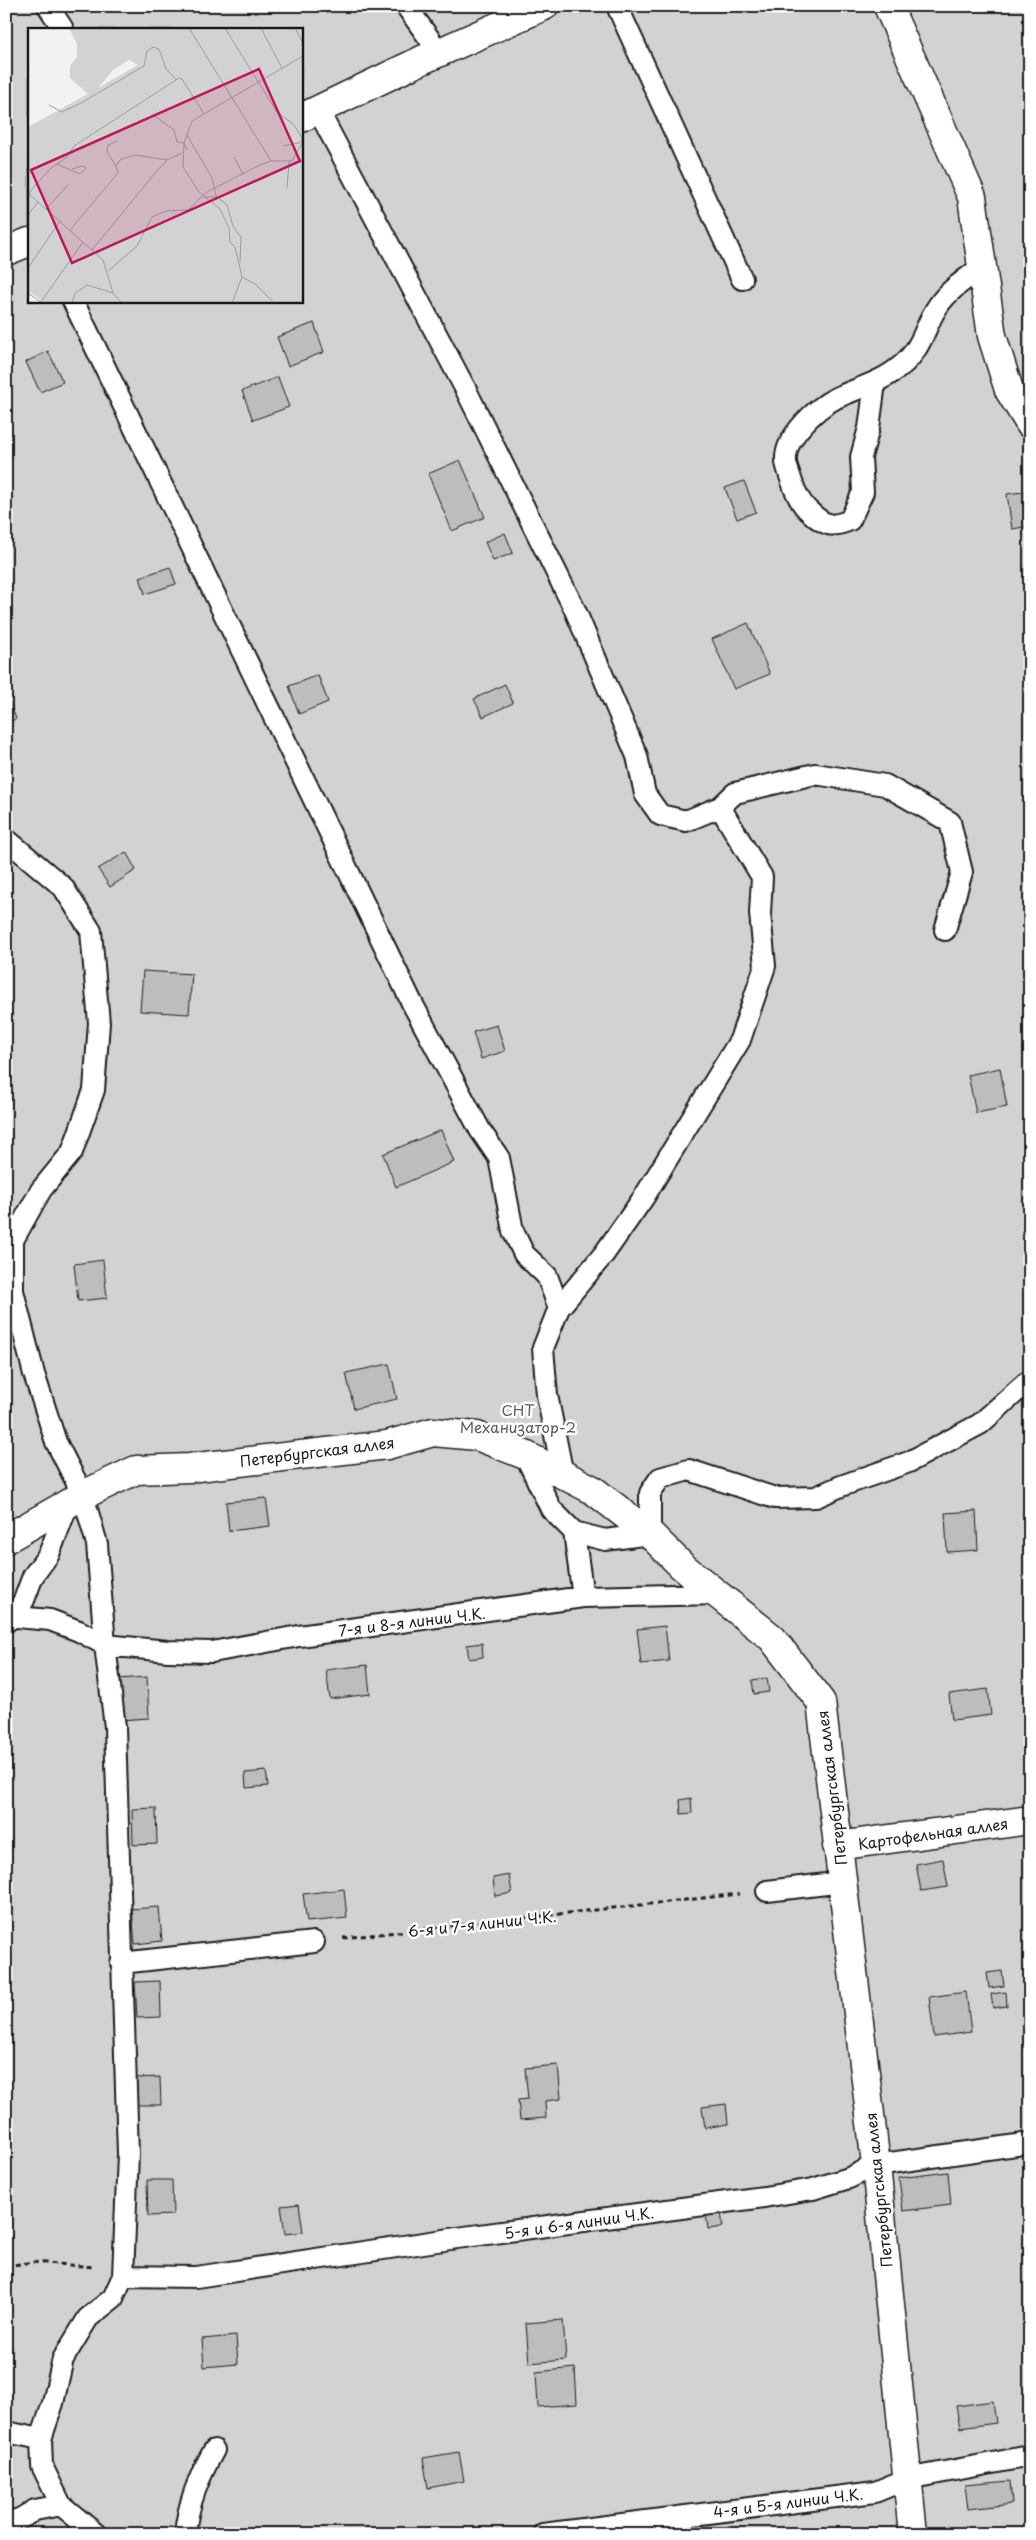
<svg xmlns="http://www.w3.org/2000/svg" width="1036" height="2540" font-family="'Playpen Sans',sans-serif">
	<style>
		.green { fill: #d2d2d2; stroke: #777; fill-rule: evenodd }
		.building { fill: #bdbdbd; stroke: #1c1c1c }
		.lines { fill: none; stroke-linecap: round; stroke-linejoin: round }
		.service-casing { stroke: #1c1c1c; stroke-width: 24 }
		.minor-casing { stroke: #1c1c1c; stroke-width: 31 }
		.path { stroke: #1c1c1c; stroke-width: 3; stroke-dasharray: 5 4; stroke-linecap: butt }
		.service { stroke: #fff; stroke-width: 20 }
		.minor { stroke: #fff; stroke-width: 28 }
		.labels { text-anchor: middle; dominant-baseline: central; stroke-width: 5; stroke-linejoin: round; paint-order: stroke }
		.park-label { font-size: 15px; fill: #5c5c5c; stroke: #fff }
		.street-label { font-size: 15px; fill: #1c1c1c; stroke: #fff }
		.inset-road { fill: none; stroke: #9c9c9c; stroke-width: 1 }
		.view { fill: #c2185b; fill-opacity: 0.15; stroke: #c2185b; stroke-width: 2.5 }
		.inset-edge { fill: none; stroke: #1c1c1c; stroke-width: 2.5 }
	</style>
	<rect width="100%" height="100%" fill="#f2f2f2"/>
	<filter id="ink" filterUnits="userSpaceOnUse"><feTurbulence type="fractalNoise" baseFrequency=".02" numOctaves="2"/><feDisplacementMap in="SourceGraphic" scale="10" xChannelSelector="R" yChannelSelector="G"/><feConvolveMatrix kernelMatrix="1 2 1 2 8 2 1 2 1" color-interpolation-filters="sRGB"/></filter>
	<g filter="url(#ink)">
		<!-- green -->
		<path class="green" d="M6 6H1030V2534H6ZM29 29H301V301H29Z"/>
		<!-- building -->
		<path class="building" d="M624 6H648L628 15Z
			M314 323 324 352 288 366 277 337Z
			M48 351 63 382 40 392 26 362Z
			M278 377 289 407 253 420 242 391Z
			M460 460 485 517 452 531 428 474Z
			M744 481 756 512 737 519 725 488Z
			M1030 491V526L1012 529 1007 494Z
			M505 533 513 553 493 561 485 542Z
			M170 567 176 584 145 594 140 577Z
			M748 623 770 674 734 689 712 639Z
			M318 675 328 702 299 714 289 686Z
			M505 684 513 703 483 717 474 699Z
			M6 693 16 719 6 723Z
			M126 852 136 870 110 887 98 869Z
			M143 971 192 974 189 1014 140 1011Z
			M497 1025 505 1051 481 1059 473 1032Z
			M1000 1068 1007 1107 976 1113 968 1075Z
			M441 1130 454 1162 396 1187 383 1154Z
			M103 1260 107 1298 78 1301 74 1264Z
			M389 1364 397 1399 354 1409 346 1373Z
			M266 1498 270 1526 229 1531 226 1502Z
			M976 1511 978 1550 947 1552 945 1513Z
			M665 1626 669 1661 641 1664 637 1629Z
			M482 1643 483 1657 469 1659 467 1645Z
			M367 1665 370 1694 330 1699 326 1670Z
			M147 1677 149 1718 120 1720 118 1679Z
			M767 1678 769 1692 754 1694 752 1680Z
			M988 1689 991 1715 952 1720 949 1694Z
			M266 1771 268 1786 246 1788 245 1773Z
			M691 1798 692 1813 681 1814 680 1800Z
			M156 1808 157 1844 133 1845 132 1809Z
			M943 1859 948 1887 921 1891 916 1864Z
			M509 1875 512 1893 495 1896 493 1878Z
			M344 1889 347 1918 307 1922 303 1894Z
			M159 1907 162 1941 135 1944 132 1909Z
			M1002 1971 1004 1986 989 1988 987 1973Z
			M160 1981 161 2017 137 2018 135 1982Z
			M966 1992 971 2032 934 2037 929 1997Z
			M1006 1992 1007 2006 993 2008 991 1994Z
			M558 2065 561 2099 545 2101 546 2118 520 2120 518 2100 528 2099 525 2068Z
			M160 2077 161 2105H136L135 2078Z
			M726 2104 728 2124 705 2128 702 2107Z
			M948 2172 951 2205 903 2211 899 2178Z
			M147 2180H172L173 2215 148 2216Z
			M299 2204 303 2232 285 2234 281 2206Z
			M721 2212 723 2227 708 2229 706 2214Z
			M563 2320 566 2360 529 2363 526 2323Z
			M236 2336 238 2364 204 2367 202 2339Z
			M575 2368 577 2404 538 2407 536 2372Z
			M993 2401 996 2423 960 2428 956 2406Z
			M459 2452 464 2481 428 2488 423 2458Z
			M1010 2481 1012 2504 968 2509 965 2485Z"/>
		<g class="lines">
			<!-- service casing -->
			<g class="service-casing">
				<path id="service" d="M48 6 63 29
					M406 6 439 52
					M617 6 742 279
					M318 110 466 390 575 610 637 756 645 794 660 815 686 821 720 807 762 877 760 913 765 966 740 1040 644 1197 604 1254 559 1308
					M73 301 412 1003 480 1130 499 1158 513 1231 524 1254 547 1276 559 1308 543 1348 547 1395 563 1475
					M875 383 869 428 861 457 863 492 850 520C832 528 825 526 810 512 800 504 794 489 790 476 789 472 786 466 786 461 784 438 816 408 836 398 862 386 891 380 911 356 924 341 927 321 938 306 949 289 968 278 984 265
					M720 807 735 793 815 774 885 785 950 822 962 872 945 930
					M6 839 63 887 91 931 99 1023 94 1090 72 1152 41 1190 13 1240V1291L34 1374 56 1442 83 1495 97 1544 105 1645 115 1727 128 2154 123 2276 113 2298 88 2318 63 2359 53 2403 41 2439 42 2466 61 2505 96 2534
					M525 1455 551 1509 574 1532 583 1597
					M574 1532 605 1540 650 1534V1493L660 1478 689 1470 775 1498 816 1497 841 1486 909 1462 980 1424 1026 1383
					M6 1616 50 1620 79 1631 105 1645 168 1651 212 1652 299 1636 583 1597 720 1594
					M6 1622 14 1616 24 1600 33 1576 49 1554 68 1504
					M767 1891 843 1882
					M121 1963 314 1942
					M123 2276 196 2277 457 2238 764 2197 813 2189 849 2178 876 2165 1030 2143
					M6 2432 41 2439
					M6 2527 35 2510 61 2505
					M185 2534C188 2503 199 2477 214 2450
					M543 2534 875 2492 907 2479 1030 2456"/>
			</g>
			<!-- minor casing -->
			<g class="minor-casing">
				<path id="minor" d="M888 6 972 197 992 336 1009 390 1030 424
					M301 118 422 60 544 6
					M6 251 29 242
					M6 1539 83 1495 136 1470 189 1468 387 1445 433 1432 477 1436 525 1455 593 1490 650 1534 682 1566 772 1638 821 1702 876 2165 913 2534
					M837 1846 1030 1820"/>
			</g>
			<!-- path -->
			<path class="path" d="M343 1938 739 1894
				M6 2266 33 2262 94 2267"/>
			<!-- service -->
			<use href="#service" class="service"/>
			<!-- minor -->
			<use href="#minor" class="minor"/>
		</g>
	</g>
	<g class="labels">
		<!-- park labels -->
		<g class="park-label">
			<text x="518" y="1409">СНТ<tspan x="518" dy="17">Механизатор-2</tspan></text>
		</g>
		<!-- street labels -->
		<g class="street-label">
			<text transform="translate(317 1451) rotate(-7)">Петербургская аллея</text>
			<text transform="translate(412 1621) rotate(-7)">7-я и 8-я линии Ч.К.</text>
			<text transform="translate(831 1788) rotate(-97)">Петербургская аллея</text>
			<text transform="translate(933 1833) rotate(-8)">Картофельная аллея</text>
			<text transform="translate(482 1923) rotate(-6)">6-я и 7-я линии Ч.К.</text>
			<text transform="translate(878 2190) rotate(-96)">Петербургская аллея</text>
			<text transform="translate(579 2222) rotate(-8)">5-я и 6-я линии Ч.К.</text>
			<text transform="translate(788 2502) rotate(-7)">4-я и 5-я линии Ч.К.</text>
		</g>
	</g>
	<!-- overview -->
	<g transform="translate(28 28)">
		<rect width="275" height="275" fill="#f2f2f2"/>
		<path d="M41 0H275V275H17L0 263V99L60 66 42 50V38L49 29V16ZM101 32 110 37 70 60 85 42Z" fill="#d2d2d2" fill-rule="evenodd"/>
		<path class="inset-road" d="M161 0 243 133M197 0 249 84 265 96 275 111M233 0 254 40M267 0 275 15M21 77 34 84 53 75 116 38 119 23 125 19 131 21 138 41 149 52M127 88 146 102 149 114 156 115 159 122M159 107 184 150 189 171M255 118 271 115 275 111M206 129 215 146M29 136 52 146 58 140 54 138 44 141M88 138 79 124 80 117 90 113M259 160 261 134M176 169H189L199 177 205 198 213 209 212 234M18 181 40 157M0 187 10 174M42 202 90 145 88 138 93 131 108 127 139 132M64 222 128 144 139 132 154 125M0 240 32 193M80 243 109 218 124 189 138 183 160 182 179 164 232 137 243 133H264L275 113M214 249 227 256 246 275M0 265 14 275M85 265 75 232 1 166 3 162 23 140 39 129 46 118 151 50 154 51 176 86M13 274 55 214M44 275 47 265 59 257 85 265 94 275M204 275 214 249 207 219 202 214 201 200 192 181 171 164 155 139 156 115 164 93 275 28"/>
		<path class="view" d="M231 41 272 133 44 235 3 142Z"/>
		<rect width="275" height="275" class="inset-edge"/>
	</g>
	<!-- margin -->
	<rect width="1036" height="2540" fill="none" stroke="#fff" stroke-width="25"/>
	<rect x="12" y="12" width="1011" height="2515" fill="none" stroke="#1c1c1c" stroke-width="2" filter="url(#ink)"/>
</svg>
